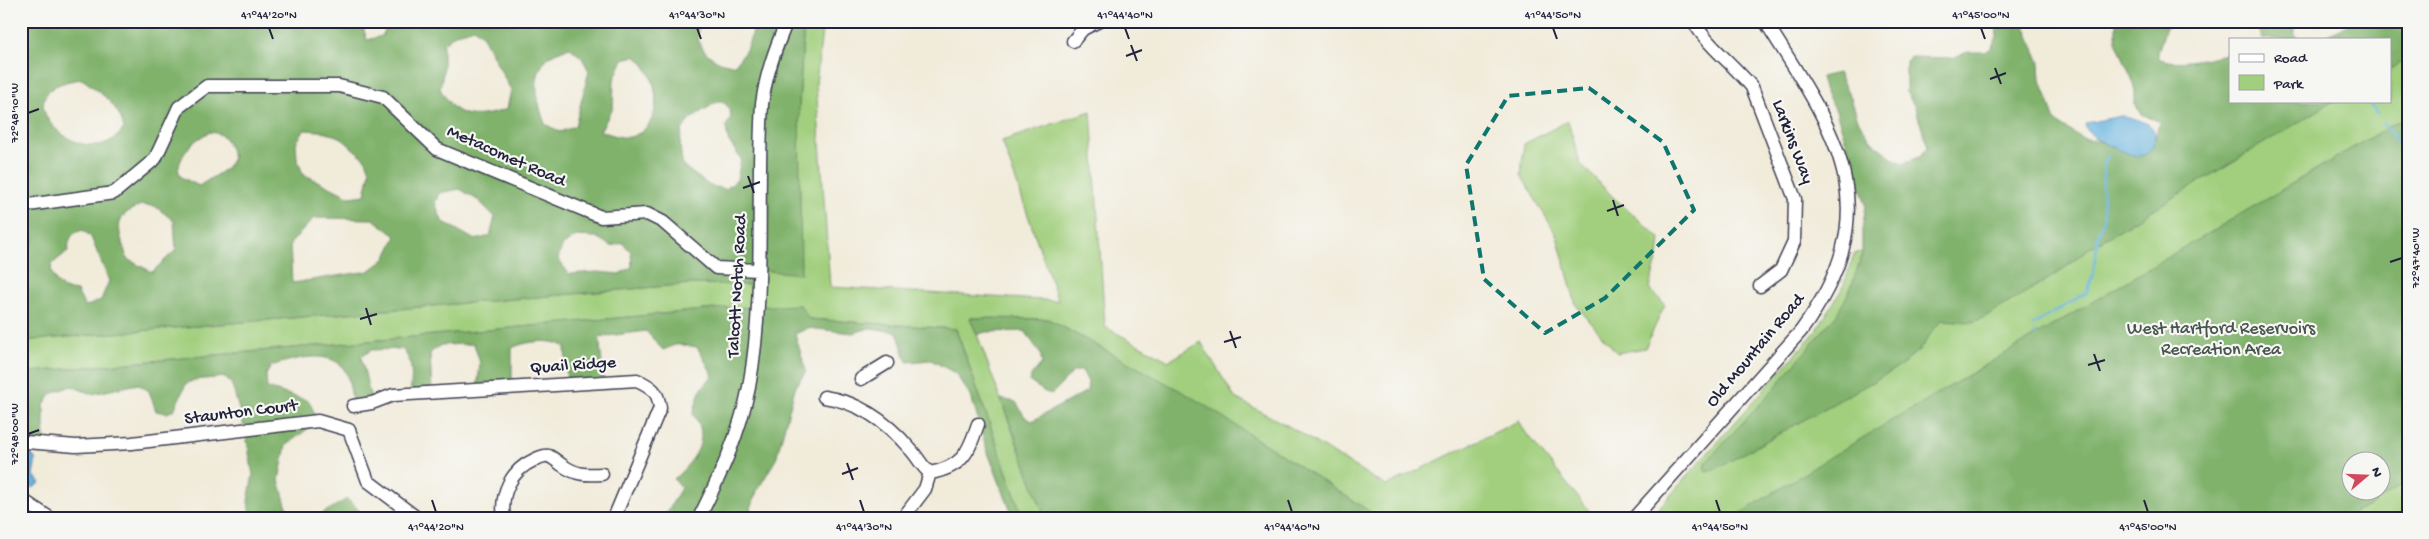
<svg xmlns="http://www.w3.org/2000/svg" width="2429" height="539" font-family="'Gochi Hand',sans-serif">
	<style>
		.green { fill: #a1cf7d; stroke: #62785c; fill-rule: evenodd }
		.forest { fill: #80b26c; stroke: #516a54; fill-rule: evenodd }
		.water { fill: #68b4e1; stroke: #456b8e }
		.lines { fill: none; stroke-linecap: round; stroke-linejoin: round }
		.stream { stroke: #68b4e1; stroke-width: 2.5 }
		.minor-casing { stroke: #414053; stroke-width: 15 }
		.minor { stroke: #fff; stroke-width: 12 }
		.marked { fill: none; stroke: #0f766e; stroke-width: 4; stroke-dasharray: 10 6; stroke-linejoin: round }
		.ticks { fill: none; stroke: #22223b; stroke-width: 2 }
		.labels { text-anchor: middle; dominant-baseline: central; stroke-width: 4.5; stroke-linejoin: round; paint-order: stroke }
		.street-label { font-size: 18px; fill: #22223b; stroke: #f6f6f2 }
		.park-label { font-size: 18px; fill: #48564f; stroke: #f6f6f2 }
		.neatline { fill: none; stroke: #22223b; stroke-width: 2 }
		.ticks-label { font-size: 12px; text-anchor: middle; fill: #22223b }
	</style>
	<rect width="100%" height="100%" fill="#f6f6f2"/>
	<filter id="ink" filterUnits="userSpaceOnUse"><feTurbulence type="fractalNoise" baseFrequency=".02" numOctaves="2"/><feDisplacementMap in="SourceGraphic" scale="10" xChannelSelector="R" yChannelSelector="G"/><feConvolveMatrix kernelMatrix="1 2 1 2 8 2 1 2 1" color-interpolation-filters="sRGB"/></filter>
	<filter id="wash" filterUnits="userSpaceOnUse"><feTurbulence type="fractalNoise" baseFrequency=".0096" numOctaves="4" result="noise"/><feDisplacementMap in="SourceGraphic" scale="20" xChannelSelector="R" yChannelSelector="G"/><feGaussianBlur stdDeviation="1.12" result="paint"/><feColorMatrix in="noise" values="0 0 0 0 0 0 0 0 0 0 0 0 0 0 0 0 0 1.4 0 .05"/><feComposite in="paint" operator="in"/></filter>
	<g filter="url(#wash)">
		<rect width="100%" height="100%" fill="#f1ebda"/>
		<!-- green -->
		<path class="green" d="M804 21H823L816 84 830 287 1058 301 1002 141 1091 111 1105 327 1169 361 1201 342 1235 398 1290 427 1386 486 1518 421 1528 436 1595 518H1023L956 329 809 319 757 308H726L21 373V341L690 284 758 285 799 105ZM971 318 1048 319 1148 374 1020 452Z
			M2408 58V518H1650L1817 330 1843 287 1854 254 2126 183 2329 101H2390V68ZM2352 462H2382V492H2352Z
			M1568 121 1580 163 1614 198 1660 238 1658 257 1649 288 1665 305 1645 348 1617 353 1576 305 1557 236 1521 175 1524 144Z"/>
		<!-- forest -->
		<path class="forest" d="M21 21H361L367 40 382 36 390 21H700C690 46 713 64 735 65L746 50 757 21H804L799 105 801 274 759 270 758 285 690 284 21 341ZM474 28 482 35 511 90 507 109C492 114 468 121 454 108 448 103 444 95 440 89L443 73V44L455 34ZM569 47 582 58 589 71 575 126 560 132 545 124C537 101 529 73 551 55 556 52 564 50 569 47ZM635 56C660 74 667 127 630 137 622 139 608 133 600 131L613 108 614 80 623 59ZM82 79C100 92 119 105 124 128 91 178 8 105 60 84 67 81 75 80 82 79ZM717 102 725 103C732 113 733 116 726 126L728 140 741 159 737 180 726 189 710 186 683 166C675 125 684 122 717 102ZM304 130 320 131 340 137 366 160 370 171 365 195 350 197 303 174 297 159 296 143ZM210 132C227 134 228 143 233 158L227 168 199 186 181 177 178 169C183 150 193 140 210 132ZM460 189 479 201 495 217 490 236 475 240 442 221 435 203 439 193ZM141 205 155 206 174 221 176 250 152 272 127 259C120 231 109 218 141 205ZM314 218 373 219 396 236 385 259 369 271 292 283 290 244ZM83 230 91 237 109 281 101 300 85 307 77 291 64 289 55 280 51 271 52 264 68 251C69 238 71 233 83 230ZM576 236 596 237 611 246 623 243 631 252 632 267 619 274 598 272 569 274 558 259 562 246Z
			M1996 21H2023L2040 63 2041 80 2054 118 2062 126 2082 138 2099 141 2134 155 2155 139 2159 122 2142 114 2135 105V86L2116 41V21H2168L2158 52 2159 58C2172 67 2214 57 2230 53V101H2334L2129 224 2088 249 2060 272 1983 318 1972 322 1942 320 1934 329 1921 348 1899 367 1714 470 1706 472 1704 467 1707 461 1772 391 1837 314 1850 290 1862 255V230L1866 205 1836 111 1824 89 1821 77 1838 73 1851 98 1858 120 1870 139 1892 158 1903 163 1920 157 1928 147 1915 107 1906 92V61L1911 57 1952 58 1968 52H1986L1991 48 1997 37Z
			M2257 21H2292L2295 35 2300 39H2262Z
			M2355 21H2408V59L2390 69V39H2320Z
			M2408 115V480L2375 503 2344 518H1733L1832 456ZM2352 462H2382V492H2352Z
			M800 305 809 319 956 329 1023 518H1010L1011 512 987 450 971 396 955 373 931 360 907 362 897 332 870 328 853 333 808 328 795 334 806 371 795 388 776 459 757 491 747 518H660L665 516 681 488 674 479C694 460 712 440 693 414L700 391 713 375 697 347 677 344 663 350 646 331 599 337 604 381 567 384 565 347C553 338 525 341 512 348V388L477 390 480 363 474 344 441 345 430 353 432 393 410 394C412 377 414 362 402 349L371 350 361 357 372 403 354 406C351 396 350 384 347 375 336 346 293 359 271 366L266 375 267 388 309 401 318 421 286 445 279 480 288 512 298 518H251L248 501 253 475 245 430 232 385 225 377 194 380 186 384 174 410 167 413 156 411 149 391 138 384 92 394 71 386 51 394 44 405V443L21 446V373L726 308Z
			M970 318 1048 319 1190 396 1380 518H1045L1001 399 1016 402 1025 417 1032 421 1087 391 1088 382 1082 370 1073 372 1052 394 1045 392 1030 382 1031 376 1042 363 1040 353 1025 331 985 332 977 335Z
			M347 499 360 511 363 518H315Z"/>
		<!-- water -->
		<path class="water" d="M2121 116C2129 116 2149 122 2153 129 2159 139 2151 156 2139 156 2131 156 2121 150 2113 147 2102 142 2091 138 2085 126L2086 123Z
			M26 454 32 455 36 460 33 474 40 483 33 488 26 479 21 478V457Z"/>
		<g class="lines">
			<!-- stream -->
			<path class="stream" d="M2370 103 2377 114
				M2383 123 2408 158
				M2033 325 2086 293 2093 274 2098 236 2104 219 2102 186 2104 166 2108 155
				M2035 333 2036 336
				M2406 494 2408 491"/>
		</g>
	</g>
	<g filter="url(#ink)">
		<g class="lines">
			<!-- minor casing -->
			<g class="minor-casing">
				<path id="minor" d="M1693 21C1708 46 1733 64 1752 87L1795 199 1794 242 1781 270 1760 286
					M1073 41 1083 29 1099 21
					M21 206 114 193 155 159 179 107 207 86H339L383 97 437 149 601 217 647 214 663 222 716 268 758 270
					M861 379 887 363
					M824 397C860 402 887 422 910 449 918 457 921 466 930 473
					M353 406 372 403 393 395 637 380C652 387 658 391 660 408L614 518
					M21 446 26 442 76 446 132 443 318 421 349 430 368 481 417 518
					M930 473C962 467 968 454 978 424
					M21 499 50 518
					M504 518C500 494 511 470 534 460 538 458 544 455 549 456 553 458 558 462 562 465 576 475 585 475 602 474
					M699 518C720 476 740 433 749 387 766 294 756 198 762 104 766 74 775 49 787 21
					M903 518 925 489 930 473
					M1634 518 1801 331C1891 208 1836 133 1765 21"/>
			</g>
			<!-- minor -->
			<use href="#minor" class="minor"/>
		</g>
	</g>
	<!-- marked area -->
	<path class="marked" d="M1589 88 1663 142 1694 210 1605 298 1545 333 1484 279 1466 165 1508 96Z"/>
	<!-- ticks -->
	<path class="ticks" d="M269 28 273 39M697 28 701 39M1125 28 1129 39M1553 28 1557 39M1981 28 1985 39M1131 45 1137 61M1126 56 1142 50M1995 68 2001 84M1990 79 2006 73M28 113 39 109M748 176 754 193M743 188 760 182M1613 200 1618 216M1607 211 1624 205M2390 262 2402 258M366 308 371 325M360 319 377 314M1230 331 1236 348M1224 342 1241 337M2094 354 2100 371M2088 365 2105 360M28 434 39 430M847 463 853 480M842 474 858 468M432 500 436 512M860 500 864 512M1288 500 1292 512M1716 500 1720 512M2144 500 2148 512"/>
	<g class="labels">
		<!-- street labels -->
		<g class="street-label">
			<text transform="translate(1792 142) rotate(69)">Larkins Way</text>
			<text transform="translate(506 157) rotate(24)">Metacomet Road</text>
			<text transform="translate(738 286) rotate(-87)">Talcott Notch Road</text>
			<text transform="translate(1756 351) rotate(-50)">Old Mountain Road</text>
			<text transform="translate(573 366) rotate(-4)">Quail Ridge</text>
			<text transform="translate(241 413) rotate(-7)">Staunton Court</text>
		</g>
		<!-- park labels -->
		<g class="park-label">
			<text x="2221" y="329">West Hartford Reservoirs<tspan x="2221" dy="21">Recreation Area</tspan></text>
		</g>
	</g>
	<!-- margin -->
	<rect width="2429" height="539" fill="none" stroke="#f6f6f2" stroke-width="55"/>
	<!-- legend -->
	<rect x="2229" y="38" width="162" height="65" fill="#f6f6f2" stroke="#a1a1a9"/>
	<rect x="2239" y="54" width="25" height="8" fill="#ffffff" stroke="#a1a1a9"/>
	<text x="2274" y="62" font-size="15" fill="#22223b">Road</text>
	<rect x="2239" y="75" width="25" height="15" fill="#a1cf7d" stroke="#a1a1a9"/>
	<text x="2274" y="88" font-size="15" fill="#22223b">Park</text>
	<!-- north arrow -->
	<g transform="translate(2366 476) rotate(71)"><circle r="24" fill="#f6f6f2" stroke="#a1a1a9"/>
	<path d="M0-4L9 19L0 12L-9 19Z" fill="#d1495b"/>
	<text y="-8" font-size="14" font-weight="bold" text-anchor="middle" fill="#22223b">N</text>
	</g>
	<rect x="28" y="28" width="2374" height="484" class="neatline"/>
	<g class="ticks-label">
		<text x="269" y="18">41°44'20"N</text>
		<text x="697" y="18">41°44'30"N</text>
		<text x="1125" y="18">41°44'40"N</text>
		<text x="1553" y="18">41°44'50"N</text>
		<text x="1981" y="18">41°45'00"N</text>
		<text transform="translate(14 113) rotate(-90)" y="4">72°48'10"W</text>
		<text transform="translate(2415 258) rotate(-90)" y="4">72°47'40"W</text>
		<text transform="translate(14 434) rotate(-90)" y="4">72°48'00"W</text>
		<text x="436" y="530">41°44'20"N</text>
		<text x="864" y="530">41°44'30"N</text>
		<text x="1292" y="530">41°44'40"N</text>
		<text x="1720" y="530">41°44'50"N</text>
		<text x="2148" y="530">41°45'00"N</text>
	</g>
</svg>
